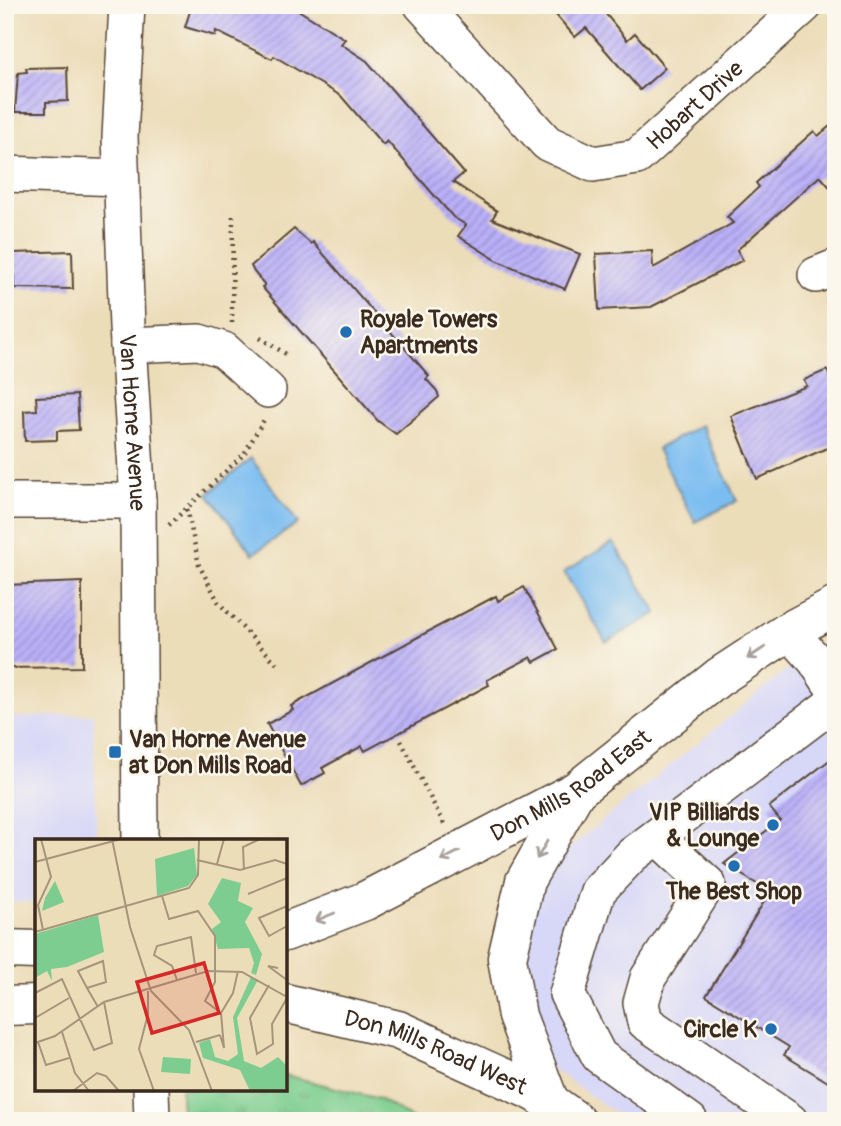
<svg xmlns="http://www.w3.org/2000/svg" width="841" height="1126" font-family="Pangolin,sans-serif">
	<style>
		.built { fill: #d7d7f8 }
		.grass { fill: url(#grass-tufts); stroke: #5c7c56; stroke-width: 2 }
		.water { fill: #7cbdf1; stroke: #5c7488; stroke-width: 2 }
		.building { fill: url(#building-hatch) }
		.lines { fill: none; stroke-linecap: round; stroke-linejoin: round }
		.minor-casing { stroke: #564535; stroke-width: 38 }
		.major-casing { stroke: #564535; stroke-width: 41 }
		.path { stroke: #564535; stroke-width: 4.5; stroke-dasharray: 2 5; stroke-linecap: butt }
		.minor { stroke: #fff; stroke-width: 35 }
		.major { stroke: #fff; stroke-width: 38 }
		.oneway { stroke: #a79f9a }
		.poi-dot { fill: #1f6fb2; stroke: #fbf7ec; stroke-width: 2.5 }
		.labels { text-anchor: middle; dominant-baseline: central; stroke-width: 5; stroke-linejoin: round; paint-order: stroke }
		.street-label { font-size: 23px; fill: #3b2a1e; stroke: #fbf7ec }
		.poi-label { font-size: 23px; font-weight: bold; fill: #3b2a1e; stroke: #fbf7ec; text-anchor: start }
		.inset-road { fill: none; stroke: #a5957b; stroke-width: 2 }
		.view { fill: #d62828; fill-opacity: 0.15; stroke: #d62828; stroke-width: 3.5 }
		.inset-edge { fill: none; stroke: #3b2a1e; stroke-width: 3.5 }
	</style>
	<defs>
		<pattern id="grass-tufts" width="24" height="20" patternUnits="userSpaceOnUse" patternTransform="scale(1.75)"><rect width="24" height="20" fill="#7ccd8f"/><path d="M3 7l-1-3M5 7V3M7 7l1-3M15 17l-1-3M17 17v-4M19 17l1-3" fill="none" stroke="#6cb07b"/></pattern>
		<pattern id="building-hatch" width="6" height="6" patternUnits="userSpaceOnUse" patternTransform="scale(1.75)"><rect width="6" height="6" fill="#bab0f9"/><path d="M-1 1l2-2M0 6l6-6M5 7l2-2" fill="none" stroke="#988fc9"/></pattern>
	</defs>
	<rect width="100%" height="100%" fill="#fbf7ec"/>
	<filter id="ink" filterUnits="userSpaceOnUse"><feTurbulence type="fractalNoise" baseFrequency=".0143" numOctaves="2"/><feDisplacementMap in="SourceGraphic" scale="14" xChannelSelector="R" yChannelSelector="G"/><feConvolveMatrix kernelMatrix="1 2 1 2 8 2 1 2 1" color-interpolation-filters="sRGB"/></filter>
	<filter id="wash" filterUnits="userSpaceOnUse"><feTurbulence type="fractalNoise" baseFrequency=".00686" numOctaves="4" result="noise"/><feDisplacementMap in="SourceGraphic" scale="28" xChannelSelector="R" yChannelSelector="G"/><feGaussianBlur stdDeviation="1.57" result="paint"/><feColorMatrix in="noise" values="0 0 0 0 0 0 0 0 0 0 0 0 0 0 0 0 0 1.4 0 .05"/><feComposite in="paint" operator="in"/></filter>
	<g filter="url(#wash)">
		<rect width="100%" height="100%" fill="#ecddb9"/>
		<!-- built -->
		<path class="built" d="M836 637V1121H627L547 1065 521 998 533 898 568 849 815 647Z
			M93 714 97 841H37V902H5V718Z"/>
		<!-- grass -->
		<path class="grass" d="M285 1075 379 1099 416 1121H182L181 1089H285Z"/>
		<!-- water -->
		<path class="water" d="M701 425 737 501 695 522 657 449Z
			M251 458 298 523 253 554 208 494Z
			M613 542 657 613 606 642 564 572Z"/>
		<g id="blocks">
			<!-- building -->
			<path class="building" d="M192 5H290L345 39 341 44 367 61 464 173 453 182 497 211 492 219 580 254 565 289 498 261 458 236 466 225 453 217 387 141 383 145 341 96 274 56 272 59 216 31 215 36 185 27Z
				M567 5H613L604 12 627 40 635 33 665 68 640 90 586 28 575 37 556 15Z
				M67 67 68 101 46 102V112H15L18 73 27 72 26 68Z
				M836 121V194L820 176 737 250 743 260 651 307 599 310 596 254 652 251 653 268 733 223 727 217 759 187 756 183 814 131 818 136Z
				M294 229 311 244 313 242 429 376 426 379 437 391 439 397 396 434 378 421 262 287 265 285 254 272 251 266Z
				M72 251 73 289 14 288 13 253Z
				M827 370 829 375 836 373V444L757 479 731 416 807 386 804 380Z
				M77 395 79 430 57 431V440L25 441 24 411 37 410 36 397Z
				M82 582V667L5 668V585Z
				M524 587 558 649 534 662 531 657 487 680 489 685 365 751 362 746 322 768 325 773 301 786 267 724 293 710 291 706 420 636 496 596 498 601Z
				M836 755V1087L784 1055 789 1047 706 996 770 892 724 864 780 820 769 807Z"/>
		</g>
	</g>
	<g filter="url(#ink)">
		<use href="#blocks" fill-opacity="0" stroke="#564535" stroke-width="2"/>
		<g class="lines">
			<!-- minor casing -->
			<g class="minor-casing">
				<g id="minor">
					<path id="s1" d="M127 5 120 137 127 327 138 501 140 841"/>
					<path id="s2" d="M422 5 547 143 593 164 637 157 805 5"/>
					<path d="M5 174 121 178"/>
					<path d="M816 275 836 267"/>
					<path d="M128 345 199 342 224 350 268 390"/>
					<path d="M5 501H138"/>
					<path d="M789 631 815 660 836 692"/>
					<path d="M657 837 708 884 648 978 641 1003 645 1022 790 1121"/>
					<path d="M151 1089 152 1121"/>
					<path d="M690 1121 599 1056 567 994 598 891 632 855 836 701"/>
				</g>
			</g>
			<!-- major casing -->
			<g class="major-casing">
				<g id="major">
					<path id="s3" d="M285 932 365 901 576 791 719 677 789 631 836 606"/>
					<path d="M5 949 37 950"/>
					<path id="s4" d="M285 1003 398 1030 537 1093 576 1121"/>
					<path d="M5 1006 37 1005"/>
					<path d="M550 1103 517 1016 507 958 525 881 576 791"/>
				</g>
			</g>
			<!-- path -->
			<path class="path" d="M232 323 233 211
				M260 338 286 354
				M187 509 199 565 219 603 279 666
				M169 525 244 454 265 418
				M401 741 444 824"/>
			<!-- minor -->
			<use href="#minor" class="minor"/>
			<!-- major -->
			<use href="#major" class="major"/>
		</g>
		<!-- one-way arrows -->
		<defs><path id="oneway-shaft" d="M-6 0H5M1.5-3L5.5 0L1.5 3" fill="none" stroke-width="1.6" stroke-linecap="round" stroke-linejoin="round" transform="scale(1.75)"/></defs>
		<g class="oneway">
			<use href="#oneway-shaft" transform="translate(756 653) rotate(147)"/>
			<use href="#oneway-shaft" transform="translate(542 850) rotate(120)"/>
			<use href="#oneway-shaft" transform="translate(450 856) rotate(153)"/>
			<use href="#oneway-shaft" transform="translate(325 917) rotate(158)"/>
		</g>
	</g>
	<!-- markers -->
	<g class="poi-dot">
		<circle cx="346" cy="332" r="7"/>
		<rect x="108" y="745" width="14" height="14" rx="3.5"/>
		<circle cx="773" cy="825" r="7"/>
		<circle cx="734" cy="866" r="7"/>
		<circle cx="771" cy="1029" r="7"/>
	</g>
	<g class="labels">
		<!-- street labels -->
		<g class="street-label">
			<text stroke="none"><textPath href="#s2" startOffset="359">Hobart Drive</textPath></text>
			<text stroke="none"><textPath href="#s1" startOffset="418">Van Horne Avenue</textPath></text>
			<text stroke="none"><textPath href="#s3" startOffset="322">Don Mills Road East</textPath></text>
			<text stroke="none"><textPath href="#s4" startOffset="159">Don Mills Road West</textPath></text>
		</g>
		<!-- poi labels -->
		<g class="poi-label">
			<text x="360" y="319">Royale Towers<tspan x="360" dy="26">Apartments</tspan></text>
			<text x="129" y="739">Van Horne Avenue<tspan x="129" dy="26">at Don Mills Road</tspan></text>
			<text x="759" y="812" text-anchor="end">VIP Billiards<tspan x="759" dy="26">&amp; Lounge</tspan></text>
			<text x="734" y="891" text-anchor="middle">The Best Shop</text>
			<text x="757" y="1029" text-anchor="end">Circle K</text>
		</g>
	</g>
	<!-- overview -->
	<g transform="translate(35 839)">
		<rect width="252" height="252" fill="#ecddb9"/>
		<path d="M159 9 162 36 153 47 122 57 120 20ZM187 39 206 44 203 62 218 69 210 83 227 115 221 136 216 134 219 124 214 109 183 110 177 90 186 83 173 65ZM20 42 29 63 7 72 10 59ZM63 76 69 113 32 128 16 130 17 142 12 132 0 139V95ZM216 138 223 141 202 179 209 222 226 229 243 218 252 227V252H215L205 231 168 219 164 204 175 200 180 218 193 222 203 215 198 178Z" fill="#7ccd8f"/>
		<path d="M128 218 156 220 155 235 126 233Z" fill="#7ccd8f"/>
		<path class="inset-road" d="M6 0 16 38 3 66 8 91M77 0 95 88 116 152 154 191 177 252M162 21 205 31 240 21 252 25M0 23 86 0M182 25 189 0M209 31 208 8 225 0M213 55 252 39M127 57 134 80 163 72 180 97V143L170 162 186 174M252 67 224 79 234 97 252 87M0 93 154 49 163 36 164 0M243 129 233 127 252 141M142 141 137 127 119 116 122 107 156 98 161 134M234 146 215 179 222 215 238 205 237 185 252 159M52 149 71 143 68 122 43 132 52 149 63 168M113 152V175L104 210 119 252M0 154 27 140 59 211 77 204 69 163M0 179 34 159M27 193 40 234 54 252M185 196 189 209 186 174 198 154 203 132M3 203 11 226 34 219M161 203 185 196M0 204 20 197 69 163 173 132 207 133 252 158M38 252 62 234 71 237 84 252"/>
		<path class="view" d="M169 124 184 174 117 194 102 143Z"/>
		<rect width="252" height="252" class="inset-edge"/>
	</g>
	<!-- margin -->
	<rect width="841" height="1126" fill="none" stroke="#fbf7ec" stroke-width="28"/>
</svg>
